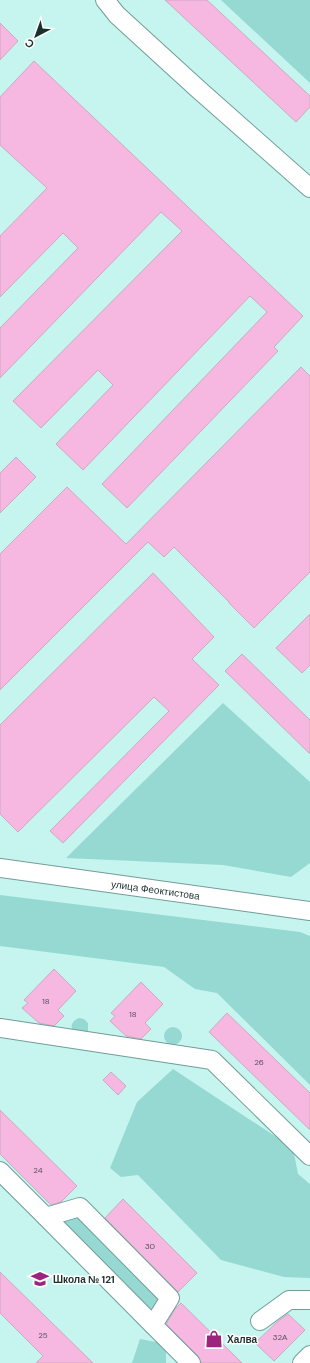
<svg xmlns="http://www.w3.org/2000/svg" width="310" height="1363" font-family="'DM Sans',sans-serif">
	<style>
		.green { fill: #95d9d2 }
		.building { fill: #f6b7e0; stroke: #ccaabf }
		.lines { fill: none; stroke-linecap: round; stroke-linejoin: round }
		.minor-casing { stroke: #719d98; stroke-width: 20 }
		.minor { stroke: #fff; stroke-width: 18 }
		.labels { text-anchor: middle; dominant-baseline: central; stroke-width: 3; stroke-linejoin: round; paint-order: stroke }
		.number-label { font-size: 8px; fill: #53515a }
		.street-label { font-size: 10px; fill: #1d2f2d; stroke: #fff }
		.poi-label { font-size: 10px; font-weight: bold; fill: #1d2f2d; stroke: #fff; text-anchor: start }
	</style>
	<rect width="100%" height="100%" fill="#c6f5f0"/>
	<!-- green -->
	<path class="green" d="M221 0H310V83Z
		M223 703 310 782V863L291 877 223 865 66 858Z
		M0 895 300 932 310 936V1085L217 993 195 989 164 967 0 946Z
		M79 1018 84 1019 88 1023V1031L85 1035 73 1033C70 1025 72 1021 79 1018Z
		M164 1036a9 9 0 1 1 18 0a9 9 0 1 1-18 0Z
		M173 1069 293 1148 298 1174 310 1184V1278L284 1277 221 1260 138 1175 121 1177 110 1168 137 1102Z
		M77 1216 159 1297 152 1316 59 1222Z
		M140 1339 166 1344V1363H132Z"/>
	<!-- building -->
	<path class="building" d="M165 0H207L310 96V107L296 122Z
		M0 23 18 41 0 60Z
		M34 61 303 316 274 347 278 351 127 508 102 484 267 312 250 296 83 470 56 444 113 385 98 370 41 428 13 401 182 231 161 212 0 378V328L78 248 63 233 0 297V236L47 188 0 145V97Z
		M301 367 310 376V572L254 628 229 603V602L174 547 164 557 148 542 0 690V554L67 487 126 544Z
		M16 457 36 477 0 513V473Z
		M153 573 214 637 192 659 219 685 63 843 50 831 169 711 154 697 18 832 0 814V725Z
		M310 614V665L302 673 276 648Z
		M242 654 310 720V754L225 671Z
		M54 969 76 991 58 1010 64 1016 54 1026 39 1023 22 1008 28 1003 24 1000Z
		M141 982 163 1004 145 1023 151 1029 141 1039 126 1036 110 1021 115 1016 111 1013Z
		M227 1013 310 1093V1130L209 1032Z
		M111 1072 126 1086 118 1095 103 1080Z
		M0 1110 77 1186 61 1202 51 1205 0 1154Z
		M123 1199 197 1273 178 1292 105 1218Z
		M0 1272 93 1363H36L43 1356 0 1313Z
		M181 1303 242 1363H201L198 1356 166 1324 175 1309Z
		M288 1314 305 1330 274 1361 255 1343 277 1322Z"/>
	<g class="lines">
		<!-- minor casing -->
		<g class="minor-casing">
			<g id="minor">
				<path d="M105 0 117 15 198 89 310 188"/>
				<path id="s1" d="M0 868 310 911"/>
				<path d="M0 1028 212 1060 310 1156"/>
				<path d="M0 1171 46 1217 80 1207 170 1298 153 1325 191 1363"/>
				<path d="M46 1217 153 1325"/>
				<path d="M260 1321 289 1300H310"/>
				<path d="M302 1363 310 1355"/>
			</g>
		</g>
		<!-- minor -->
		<use href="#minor" class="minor"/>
	</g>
	<!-- icons -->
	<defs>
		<g id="school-bare" transform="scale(1.38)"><path d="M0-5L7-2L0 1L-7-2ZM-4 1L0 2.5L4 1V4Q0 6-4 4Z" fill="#9b247e" stroke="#fff" stroke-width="2.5" paint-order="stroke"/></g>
		<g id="shop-bare" transform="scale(1.38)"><path d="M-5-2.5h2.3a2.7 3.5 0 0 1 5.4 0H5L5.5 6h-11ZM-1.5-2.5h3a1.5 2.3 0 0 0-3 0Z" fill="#9b247e" stroke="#fff" stroke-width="2.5" paint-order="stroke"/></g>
	</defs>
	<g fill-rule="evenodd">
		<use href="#school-bare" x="40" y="1279"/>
		<use href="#shop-bare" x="214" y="1339"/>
	</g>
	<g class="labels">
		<!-- number labels -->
		<g class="number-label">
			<text x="46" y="1001">18</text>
			<text x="133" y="1014">18</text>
			<text x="259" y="1062">26</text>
			<text x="38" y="1170">24</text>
			<text x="150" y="1246">30</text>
			<text x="43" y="1335">25</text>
			<text x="280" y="1337">32А</text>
		</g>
		<!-- street labels -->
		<g class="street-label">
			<text stroke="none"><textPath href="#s1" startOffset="157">улица Феоктистова</textPath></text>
		</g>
		<!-- poi labels -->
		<g class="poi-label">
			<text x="53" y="1279">Школа № 121</text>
			<text x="227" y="1339">Халва</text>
		</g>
	</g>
	<!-- north arrow -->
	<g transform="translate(36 36) rotate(221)" stroke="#ffffff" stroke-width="3" paint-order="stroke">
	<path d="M0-3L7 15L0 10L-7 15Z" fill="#1d2f2d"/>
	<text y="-6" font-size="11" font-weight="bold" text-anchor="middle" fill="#1d2f2d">С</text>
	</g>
</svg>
